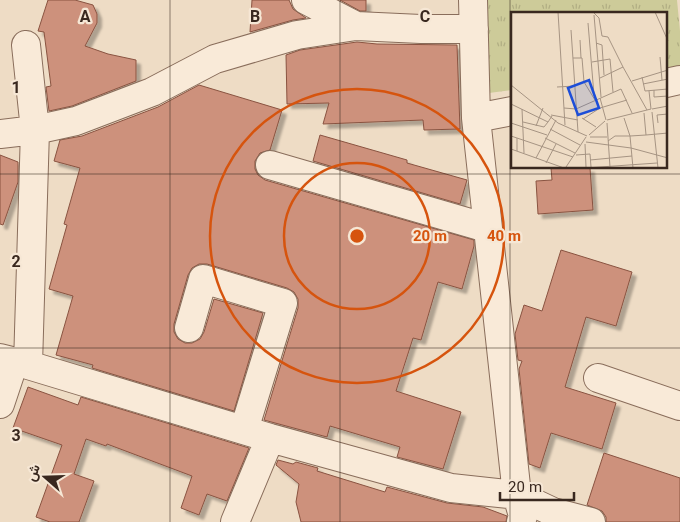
<svg xmlns="http://www.w3.org/2000/svg" width="680" height="522" font-family="Georgia,Vazirmatn,serif">
	<style>
		.grass { fill: url(#grass-tufts) }
		.building { fill: #cd917b; stroke: #895341; filter: url(#shadow) }
		.lines { fill: none; stroke-linecap: round; stroke-linejoin: round }
		.minor-casing { stroke: #896d5b; stroke-width: 30 }
		.minor { stroke: #f9ead8; stroke-width: 28 }
		.grid { fill: none; stroke: #39281f; stroke-width: 1; stroke-opacity: 0.55 }
		.ring { fill: none; stroke: #d6540e; stroke-width: 2.5 }
		.inset-road { fill: none; stroke: #a69483; stroke-width: 1 }
		.view { fill: #1d4ed8; fill-opacity: 0.15; stroke: #1d4ed8; stroke-width: 2.5 }
		.inset-edge { fill: none; stroke: #39281f; stroke-width: 2.5 }
		.grid-label { font-size: 16px; text-anchor: middle; font-weight: bold; fill: #39281f; stroke: #f6e7d5; stroke-width: 4.5; stroke-linejoin: round; paint-order: stroke }
		.centre { fill: #d6540e; stroke: #f6e7d5; stroke-width: 2.5 }
		.ring-label { font-size: 15px; text-anchor: middle; font-weight: bold; fill: #d6540e; stroke: #f6e7d5; stroke-width: 4.5; stroke-linejoin: round; paint-order: stroke }
	</style>
	<defs>
		<pattern id="grass-tufts" width="24" height="20" patternUnits="userSpaceOnUse" patternTransform="scale(1.25)"><rect width="24" height="20" fill="#cdcb99"/><path d="M3 7l-1-3M5 7V3M7 7l1-3M15 17l-1-3M17 17v-4M19 17l1-3" fill="none" stroke="#b1ae83"/></pattern>
		<filter id="shadow"><feDropShadow dx="4.5" dy="4.5" stdDeviation="1" flood-color="#0004"/></filter>
	</defs>
	<rect width="100%" height="100%" fill="#eedcc5"/>
	<!-- grass -->
	<path class="grass" d="M485 0H677L680 31V69L666 71V14H512V90L489 93Z"/>
	<!-- building -->
	<path class="building" d="M48 0H75L93 5 97 14V23L85 46 108 54 136 60V81L72 106 49 111 46 87 51 86 44 32 38 31Z
		M252 0H289L293 9 306 18 293 20 250 32Z
		M340 0H366V11H360Z
		M357 42 377 44 457 45 460 129 424 130 423 120 323 124 329 103 287 104 286 55 300 50Z
		M199 85 282 110 270 150 260 153 255 161V169L258 175 265 180 474 240V246L462 289 438 282 421 340 413 338 396 391 461 412 443 469 397 457 400 447 330 426 327 437 264 420 298 308V299L294 292 287 288 207 264H199L192 268 188 275 174 324V332L178 339 185 343H192L200 339 204 332 214 299 263 313 234 411 92 368 93 365 56 355 73 296 49 289 67 225 64 224 80 168 54 161 60 140 82 136 158 107Z
		M320 135 407 160V163L467 180 460 204 313 161Z
		M0 155 18 162V182L3 225 0 224Z
		M551 168H590L593 210 538 214 536 181 552 180Z
		M561 250 632 272 616 326 586 317 565 387 616 403 602 449 551 433 540 468 529 464 519 369 522 361 518 360 515 334 524 305 542 311Z
		M28 387 78 405 81 397 249 448 227 501 207 494 199 515 181 508 192 476 107 444 106 446 86 439 74 474 94 481 79 522H50L36 517 62 445 13 428Z
		M604 453 680 478V522H606V517L602 511 587 505Z
		M278 460 293 464 296 462 318 468 317 471 385 492 387 487 447 503 483 507 507 516 506 522H301L296 502 299 484 276 465Z"/>
	<g class="lines">
		<!-- minor casing -->
		<g class="minor-casing">
			<path id="minor" d="M306 0 356 26
				M473 0 476 118 517 495 523 516 521 522
				M26 45 35 130 28 365
				M666 83 680 80
				M476 118 512 111
				M0 134 35 130 76 121 152 92 215 59 297 35 356 26 421 29H474
				M270 165 487 228
				M189 328 203 279 283 303 244 430
				M0 358 28 365 270 438 451 488 517 495 553 512 591 522
				M598 378 680 406
				M0 404 14 362
				M235 522 270 438"/>
		</g>
		<!-- minor -->
		<use href="#minor" class="minor"/>
	</g>
	<!-- grid -->
	<path class="grid" d="M170 0V522M340 0V522M510 0V522M0 174H680M0 348H680"/>
	<!-- distance rings -->
	<g class="ring">
		<circle cx="357" cy="236" r="73"/>
		<circle cx="357" cy="236" r="147"/>
	</g>
	<!-- overview -->
	<g transform="translate(511 12)">
		<rect width="156" height="156" fill="#eedcc5"/>
		<path class="inset-road" d="M47 0 54 113M82 0 88 6 91 24 97 25 112 55M144 0 157 29M83 3 90 85M77 11 83 83M60 18 67 120M69 28 70 46M85 31 91 33 93 63M149 45 151 68M62 46H71L73 70 84 88M81 50 99 47 102 80M131 65 134 79 157 77M89 66 112 55 136 98M121 69 157 58M132 72 157 67M0 73 47 111 76 124M46 75 64 74M143 78V85L157 84M138 79 140 97M89 86 95 108M0 92 37 110 41 104M53 96 65 97 110 77 121 101M11 97 13 141M141 97 157 94M141 100 147 156M40 103 67 108M71 106 85 115M72 107 89 96 116 88M96 108 140 97M12 110 33 115 37 110M0 111 36 123M96 111 99 155M147 111 146 103 157 102M25 114 32 96M39 117 69 133M78 123 94 109M135 123 157 121M0 124 6 126V139M79 125H96M6 126 62 145M34 126 64 141M97 129 104 124H119L113 106M75 130 120 136 157 146M74 132 75 155M0 137 53 156M65 143 79 142 80 155M25 146 45 108M79 148 121 144M35 151 45 132M55 155 75 125M75 156 146 151M122 156 119 124 135 123 133 101"/>
		<path class="view" d="M78 68 88 96 67 103 57 76Z"/>
		<rect width="156" height="156" class="inset-edge"/>
	</g>
	<g class="grid-label">
		<text x="85" y="22">A</text>
		<text x="255" y="22">B</text>
		<text x="425" y="22">C</text>
		<text x="16" y="93">1</text>
		<text x="16" y="267">2</text>
		<text x="16" y="441">3</text>
	</g>
	<circle cx="357" cy="236" r="8" class="centre"/>
	<g class="ring-label">
		<text x="430" y="241">20 m</text>
		<text x="504" y="241">40 m</text>
	</g>
	<!-- north arrow -->
	<g transform="translate(45 477) rotate(290)" stroke="#f6e7d5" stroke-width="4" paint-order="stroke">
	<path d="M0-4L9 19L0 12L-9 19Z" fill="#39281f"/>
	<text y="-8" font-size="14" font-weight="bold" text-anchor="middle" fill="#39281f">ش</text>
	</g>
	<!-- scale -->
	<path d="M500 492v8h74v-8" fill="none" stroke="#39281f" stroke-width="2.5"/>
	<text x="508" y="492" font-size="15" fill="#39281f" stroke="#f6e7d5" stroke-width="4" paint-order="stroke">20 m</text>
</svg>
